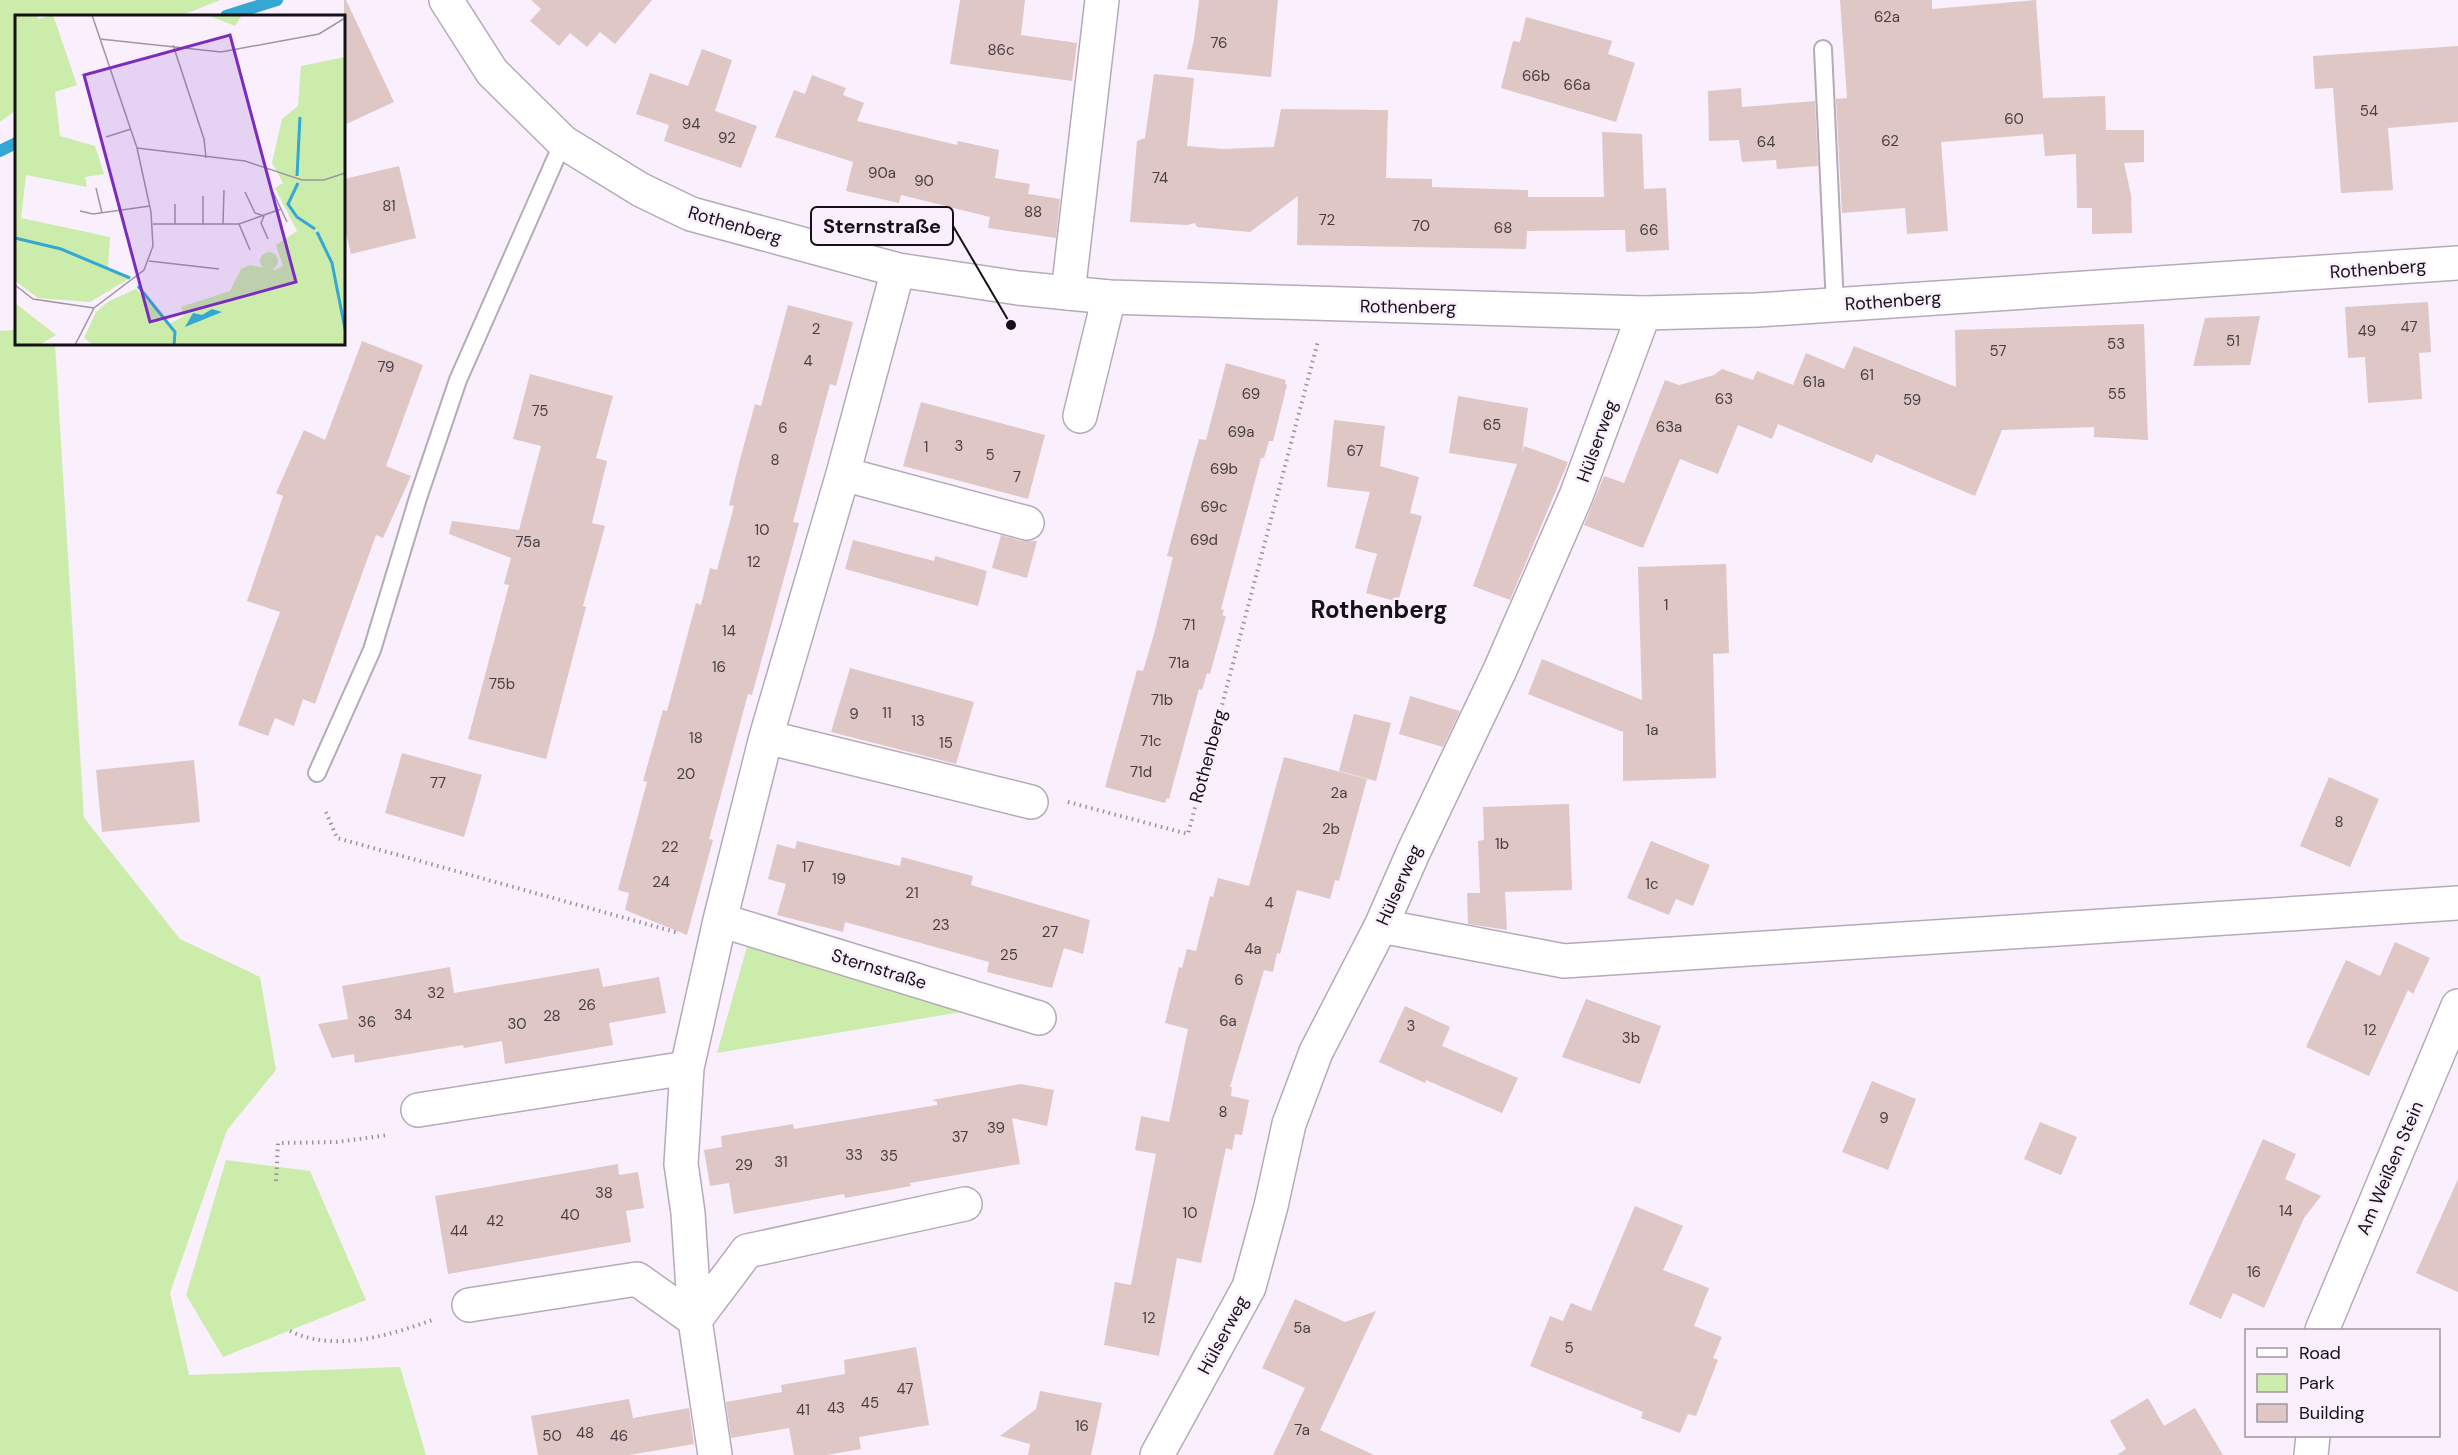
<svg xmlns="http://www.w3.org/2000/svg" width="2458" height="1455" font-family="'DM Sans',sans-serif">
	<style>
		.green { fill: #cbecab }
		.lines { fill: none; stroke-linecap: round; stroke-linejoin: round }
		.stream { stroke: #34a8d2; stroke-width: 12 }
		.building { fill: #dfc7c5 }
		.service-casing { stroke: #b6aaba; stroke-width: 20 }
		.minor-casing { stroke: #b6aaba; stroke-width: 36 }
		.tertiary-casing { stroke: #b6aaba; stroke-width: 36 }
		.path { stroke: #9b929d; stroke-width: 4; stroke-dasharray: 1.5 4.5; stroke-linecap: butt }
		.service { stroke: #fff; stroke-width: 16 }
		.minor { stroke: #fff; stroke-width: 33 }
		.tertiary { stroke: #fff; stroke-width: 33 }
		.labels { text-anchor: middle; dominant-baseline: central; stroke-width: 5; stroke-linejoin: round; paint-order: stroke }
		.number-label { font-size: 15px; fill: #483e42 }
		.street-label { font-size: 18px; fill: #161117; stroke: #faeffd }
		.district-label { font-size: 24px; font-weight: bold; fill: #161117; stroke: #faeffd }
		.inset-river { fill: none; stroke: #34a8d2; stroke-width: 3 }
		.inset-road { fill: none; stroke: #9f96a1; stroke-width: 1.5 }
		.view { fill: #7b2cbf; fill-opacity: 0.15; stroke: #7b2cbf; stroke-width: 3 }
		.inset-edge { fill: none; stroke: #161117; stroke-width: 3 }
		.leader { fill: none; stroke: #161117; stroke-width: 2 }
		.callout-dot { fill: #161117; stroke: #faeffd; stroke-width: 2 }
		.callout { fill: #faeffd; stroke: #161117; stroke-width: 2 }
		.callout-label { font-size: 20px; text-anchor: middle; font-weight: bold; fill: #161117 }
	</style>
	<rect width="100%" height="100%" fill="#faeffd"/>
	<!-- green -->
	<path class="green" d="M0 0H220L180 16H16V110L0 122Z
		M16 330V344H55L84 818 180 939 260 977 276 1070 227 1130 170 1293 189 1375 400 1367 426 1455H0V331Z
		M750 936 985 1008 717 1053Z
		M226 1160 310 1171 366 1300 223 1357 186 1295Z"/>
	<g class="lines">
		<!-- stream -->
		<path class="stream" d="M226 16 277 0
			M0 151 16 143"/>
	</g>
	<!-- building -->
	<path class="building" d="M344 0H346L394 102 344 125Z
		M531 0H652L615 44 600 32 587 47 570 33 559 46 530 21 541 9Z
		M960 0H1025L1021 35 1077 43 1072 81 950 64Z
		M1199 0H1278L1271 77 1187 69 1194 40Z
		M1840 0H1932V9L2036 0 2043 98 2105 96 2106 130H2144V162L2124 163 2131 195 2132 233 2092 234V208H2077L2076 154 2045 156 2043 134 1941 142 1948 231 1907 234 1905 208 1842 213 1836 99 1847 98Z
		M1526 17 1612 41 1608 54 1635 63 1616 122 1501 88 1513 41 1520 42Z
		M2458 46V122L2388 128 2393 190 2341 193 2333 88 2315 89 2313 56Z
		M702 49 732 60 715 111 757 126 741 168 664 141 669 125 636 114 650 73 688 86Z
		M1154 74 1194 78 1187 146 1223 149 1274 147 1281 109 1388 110 1386 178 1432 179V187L1528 190V197H1604L1602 132 1642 134 1644 189 1666 188 1669 250 1626 252 1625 230 1527 231 1526 249 1297 245 1298 196 1250 232 1197 227 1195 223 1187 225 1130 222 1137 141 1145 138Z
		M812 75 846 88 843 95 864 103 857 121 957 145 958 141 999 150 995 178 1030 184 1028 194 1060 199 1056 238 988 228 990 217 901 195 899 203 846 191 853 162 775 137 794 90 805 94Z
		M1741 88 1742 107 1815 101 1818 166 1777 169 1776 160 1742 162 1739 140 1709 141 1708 91Z
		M399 166 416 238 351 254 344 224V179Z
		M2428 302 2431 352 2419 353 2422 399 2368 403 2365 357 2348 358 2345 307Z
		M788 305 853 322 836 386 830 384 793 522 799 523 752 695 748 694 709 839 713 840 687 935 625 910 629 893 618 890 647 782 643 781 663 710 667 711 696 603 701 605 710 568 717 570 734 506 729 505 738 467 755 404 761 406Z
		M2260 316 2250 365 2193 366 2205 318Z
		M2144 324 2148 440 2094 437V427L2002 430 1975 496 1876 454 1872 463 1778 424 1772 439 1738 425 1718 474 1680 459 1643 548 1584 525 1604 476 1624 483 1665 380 1679 385 1714 375 1722 369 1753 380 1757 371 1793 385 1806 353 1844 369 1854 346 1956 387 1955 330Z
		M362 341 423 365 386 466 411 476 383 538 376 535 315 704 303 699 294 726 275 718 268 736 238 725 280 612 247 601 283 496 276 493 304 430 325 440Z
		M1226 363 1286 380 1285 384 1287 385 1273 441H1269L1264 458H1261L1238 545 1221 609 1224 610 1222 615 1226 616 1210 674 1207 673 1202 690 1199 689 1169 799 1167 798 1165 803 1105 787 1137 670 1143 671 1154 634 1173 557 1167 556 1188 478 1199 439 1206 440Z
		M530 374 613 396 596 458 607 461 592 523 605 526 583 606 586 607 546 759 468 739 509 585 504 584 511 558 449 534 452 521 519 530 541 446 513 439Z
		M1458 396 1528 408 1522 452 1524 446 1568 462 1510 600 1473 586 1517 464 1449 453Z
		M921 402 1045 435 1028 499 903 466Z
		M1334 420 1385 426 1380 466 1419 477 1410 513 1422 516 1398 602 1366 593 1377 554 1355 548 1370 492 1327 487Z
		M1001 535 1022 541H1037L1027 578 992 568Z
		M853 540 934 561 935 556 987 571 978 606 845 569Z
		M1726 564 1729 653 1713 654 1716 778 1623 781V732L1528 694 1542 659 1642 700 1638 567Z
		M850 668 974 702 956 764 831 732Z
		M1410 696 1460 711 1443 747 1399 734Z
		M1354 714 1391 723 1376 781 1339 771Z
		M402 753 482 775 464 837 385 813Z
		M1284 757 1367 779 1339 881 1335 880 1330 899 1297 890 1280 954 1277 953 1273 972 1264 970 1230 1087H1232L1231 1096 1249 1100 1242 1135 1235 1134 1232 1150 1226 1148 1201 1263 1177 1258 1159 1356 1104 1345 1115 1282 1131 1285 1156 1154 1135 1150 1141 1116 1169 1122 1188 1029 1165 1023 1179 967 1182 968 1187 949 1196 951 1210 896 1213 897 1218 878 1249 886Z
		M194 760 200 822 102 832 96 770Z
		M2329 777 2379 799 2350 867 2300 846Z
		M1569 804 1572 890 1505 892 1507 930 1468 924 1467 893H1480L1478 841 1484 840 1483 807Z
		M797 841 900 866 902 857 939 867 973 876 971 885 1090 920 1083 954 1064 948 1052 988 987 972 989 962 845 922 843 932 777 915 786 884 768 879 777 844 795 849Z
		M1651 841 1710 865 1693 906 1676 899 1669 915 1627 898Z
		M2395 942 2430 958 2413 994 2408 990 2369 1076 2306 1047 2346 960 2380 976Z
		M450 967 454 993 599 968 603 987 659 977 666 1013 609 1023 613 1045 505 1064 502 1041 464 1048 463 1045 355 1063 354 1054 332 1058 318 1024 348 1019 342 986Z
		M1586 999 1661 1026 1640 1084 1562 1057Z
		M1405 1006 1450 1027 1442 1046 1518 1078 1502 1113 1426 1080 1425 1083 1379 1062Z
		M1872 1081 1916 1099 1888 1170 1842 1152Z
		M1021 1084 1054 1090 1047 1126 1012 1118 1020 1164 910 1183 911 1186 845 1198 844 1194 734 1214 729 1183 710 1186 704 1150 722 1147 721 1136 793 1124 794 1129 937 1105V1102L932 1100Z
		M2040 1122 2077 1137 2061 1175 2024 1159Z
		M2263 1139 2296 1154 2285 1179 2321 1196 2304 1218 2264 1308 2233 1293 2221 1319 2189 1304Z
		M618 1164 619 1175 638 1172 644 1208 626 1211 631 1242 448 1274 435 1196Z
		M2458 1179V1292L2416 1273Z
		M1635 1206 1683 1226 1663 1270 1709 1288 1694 1326 1722 1337 1713 1358 1718 1360 1696 1416 1688 1414 1680 1433 1641 1418 1643 1412 1530 1366 1550 1316 1563 1321 1571 1303 1591 1311Z
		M1295 1299 1345 1322 1376 1311 1320 1430 1374 1455H1273L1305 1388 1262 1368Z
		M916 1347 929 1425 859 1437 861 1449 827 1455H794L789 1428 731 1438 726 1402 782 1392 781 1385 845 1374 844 1360Z
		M1040 1391 1102 1403 1091 1455H1028L1030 1444 1000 1436 1036 1409Z
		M2148 1398 2164 1426 2195 1408 2223 1455H2117L2126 1449 2110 1421Z
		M629 1399 633 1418 689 1408 694 1444 629 1455H538L531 1416Z"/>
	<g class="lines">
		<!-- service casing -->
		<g class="service-casing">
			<path id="service" d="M1823 49 1835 305
				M317 773 372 650 418 498 458 380 563 142"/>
		</g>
		<!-- minor casing -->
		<g class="minor-casing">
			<path id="minor" d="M1068 293 1102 0
				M1080 416 1109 297
				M843 474 1027 523
				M766 737 1031 802
				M720 920 1039 1018
				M1381 926 1564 961 2458 903
				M418 1110 687 1068
				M469 1305 637 1279 695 1320 747 1251 965 1204
				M2322 1330 2458 1006
				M715 1455 695 1320 688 1213 681 1164 687 1068 720 920 766 737 843 474 898 270
				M1157 1455 1249 1287 1271 1206 1289 1124 1316 1052 1381 926 1413 853 1500 670 1576 496 1644 313
				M2311 1455 2313 1436"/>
		</g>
		<!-- tertiary casing -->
		<g class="tertiary-casing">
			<path id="tertiary" d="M446 0 492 72 563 142 641 190 691 214 898 270 1018 288 1109 297 1644 313 1757 310 2458 263"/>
		</g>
		<!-- path -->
		<path class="path" d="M1068 802 1188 834 1318 341
			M326 812 337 838 679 933
			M276 1181 278 1143 337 1142 388 1135
			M290 1331C335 1353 391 1335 435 1319"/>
		<!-- service -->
		<use href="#service" class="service"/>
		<!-- minor -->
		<use href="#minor" class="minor"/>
		<!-- tertiary -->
		<use href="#tertiary" class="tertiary"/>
	</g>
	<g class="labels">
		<!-- number labels -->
		<g class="number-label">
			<text x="1887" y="17">62a</text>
			<text x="1219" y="43">76</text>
			<text x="1001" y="50">86c</text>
			<text x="1536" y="76">66b</text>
			<text x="1577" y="85">66a</text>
			<text x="2369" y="111">54</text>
			<text x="2014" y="119">60</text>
			<text x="691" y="124">94</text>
			<text x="727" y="138">92</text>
			<text x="1890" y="141">62</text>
			<text x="1766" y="142">64</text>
			<text x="882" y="173">90a</text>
			<text x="1160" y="178">74</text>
			<text x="924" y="181">90</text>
			<text x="389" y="206">81</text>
			<text x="1033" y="212">88</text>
			<text x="1327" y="220">72</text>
			<text x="1421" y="226">70</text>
			<text x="1503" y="228">68</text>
			<text x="1649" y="230">66</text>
			<text x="2409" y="327">47</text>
			<text x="816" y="329">2</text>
			<text x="2367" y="331">49</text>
			<text x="2233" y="341">51</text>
			<text x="2116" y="344">53</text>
			<text x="1998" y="351">57</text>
			<text x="808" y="361">4</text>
			<text x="386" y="367">79</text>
			<text x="1867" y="375">61</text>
			<text x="1814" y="382">61a</text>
			<text x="1251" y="394">69</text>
			<text x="2117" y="394">55</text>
			<text x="1724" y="399">63</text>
			<text x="1912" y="400">59</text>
			<text x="540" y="411">75</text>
			<text x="1492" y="425">65</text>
			<text x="1669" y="427">63a</text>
			<text x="783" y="428">6</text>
			<text x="1241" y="432">69a</text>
			<text x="959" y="446">3</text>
			<text x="926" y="447">1</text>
			<text x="1355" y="451">67</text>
			<text x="990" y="455">5</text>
			<text x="775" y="460">8</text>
			<text x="1224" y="469">69b</text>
			<text x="1017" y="477">7</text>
			<text x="1214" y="507">69c</text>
			<text x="762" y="530">10</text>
			<text x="1204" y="540">69d</text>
			<text x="528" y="542">75a</text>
			<text x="754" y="562">12</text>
			<text x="1666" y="605">1</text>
			<text x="1189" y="625">71</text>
			<text x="729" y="631">14</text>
			<text x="1179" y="663">71a</text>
			<text x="719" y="667">16</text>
			<text x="502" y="684">75b</text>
			<text x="1162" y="700">71b</text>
			<text x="887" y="713">11</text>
			<text x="854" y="714">9</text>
			<text x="918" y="721">13</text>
			<text x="1652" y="730">1a</text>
			<text x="696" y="738">18</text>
			<text x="1151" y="741">71c</text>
			<text x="946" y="743">15</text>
			<text x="1141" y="772">71d</text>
			<text x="686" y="774">20</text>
			<text x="438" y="783">77</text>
			<text x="1339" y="793">2a</text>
			<text x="2339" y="822">8</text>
			<text x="1331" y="829">2b</text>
			<text x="1502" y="844">1b</text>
			<text x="670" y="847">22</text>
			<text x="808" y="867">17</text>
			<text x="839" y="879">19</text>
			<text x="661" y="882">24</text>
			<text x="1652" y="884">1c</text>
			<text x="912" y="893">21</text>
			<text x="1269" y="903">4</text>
			<text x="941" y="925">23</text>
			<text x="1050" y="932">27</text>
			<text x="1253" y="949">4a</text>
			<text x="1009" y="955">25</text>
			<text x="1239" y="980">6</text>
			<text x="436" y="993">32</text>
			<text x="587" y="1005">26</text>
			<text x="403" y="1015">34</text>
			<text x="552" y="1016">28</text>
			<text x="1228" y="1021">6a</text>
			<text x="367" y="1022">36</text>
			<text x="517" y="1024">30</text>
			<text x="1411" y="1026">3</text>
			<text x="2370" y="1030">12</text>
			<text x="1631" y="1038">3b</text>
			<text x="1223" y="1112">8</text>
			<text x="1884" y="1118">9</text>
			<text x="996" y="1128">39</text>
			<text x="960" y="1137">37</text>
			<text x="854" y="1155">33</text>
			<text x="889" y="1156">35</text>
			<text x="781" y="1162">31</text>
			<text x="744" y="1165">29</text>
			<text x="604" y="1193">38</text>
			<text x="2286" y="1211">14</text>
			<text x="1190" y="1213">10</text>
			<text x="570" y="1215">40</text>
			<text x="495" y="1221">42</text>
			<text x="459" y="1231">44</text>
			<text x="2254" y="1272">16</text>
			<text x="1149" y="1318">12</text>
			<text x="1302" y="1328">5a</text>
			<text x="1569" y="1348">5</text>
			<text x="905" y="1389">47</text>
			<text x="870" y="1403">45</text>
			<text x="836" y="1408">43</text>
			<text x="803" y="1410">41</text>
			<text x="1082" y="1426">16</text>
			<text x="1302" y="1430">7a</text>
			<text x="585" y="1433">48</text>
			<text x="552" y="1436">50</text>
			<text x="619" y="1436">46</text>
		</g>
		<!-- street labels -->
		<g class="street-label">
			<text transform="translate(735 225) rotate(16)">Rothenberg</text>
			<text transform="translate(2378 269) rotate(-4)">Rothenberg</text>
			<text transform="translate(1893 301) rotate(-4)">Rothenberg</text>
			<text transform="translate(1408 307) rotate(1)">Rothenberg</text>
			<text transform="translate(1597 441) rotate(-70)">Hülserweg</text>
			<text transform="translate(1208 756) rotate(-75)">Rothenberg</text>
			<text transform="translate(1399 885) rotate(-66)">Hülserweg</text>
			<text transform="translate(879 969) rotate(17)">Sternstraße</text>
			<text transform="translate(2390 1168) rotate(-67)">Am Weißen Stein</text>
			<text transform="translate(1223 1335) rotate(-62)">Hülserweg</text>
		</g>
		<!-- district labels -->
		<g class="district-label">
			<text x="1379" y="609">Rothenberg</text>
		</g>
	</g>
	<!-- overview -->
	<g transform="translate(15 15)">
		<rect width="330" height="330" fill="#faeffd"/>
		<path d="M0 0H22L23 4 38 0 62 70 40 77 45 121 80 131 89 159 70 162 72 172 11 160 6 203 95 222 93 253 117 262 75 287 23 283 0 266ZM192 0H227L220 11ZM330 42V330H78L69 323 81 297 94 286 121 274 154 309 169 301 166 292 215 276 226 254 235 250 260 255 268 251 261 230 282 216 260 173 268 168 257 148 267 104 283 91 286 51ZM245 246a9 9 0 1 1 18 0a9 9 0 1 1-18 0ZM0 288 41 320 24 330H0Z" fill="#cbecab"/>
		<path d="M197 294 207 297 170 312 178 298 187 300Z" fill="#34a8d2"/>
		<path class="inset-river" d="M282 161 285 102M283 168 273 189 282 202 300 214M302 217 317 248 330 314M0 223 46 234 115 263M123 271 160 317 159 330"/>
		<path class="inset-road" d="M85 24 206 37 304 19 330 3M158 30 189 124 191 143M91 122 116 114M122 133 230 146 287 165H309L330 158M81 173 87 198M230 177 240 198 249 201 246 208 253 224M258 177 272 207M188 181V210M160 189V209M65 196 78 199 135 191M138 209H224L266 194M208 209 209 175M224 209 235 235M134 246 204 254M0 270 18 284 79 293M60 330 79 293 129 255 138 231 136 197 122 133 77 0"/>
		<path class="view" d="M215 20 281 267 135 307 69 60Z"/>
		<rect width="330" height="330" class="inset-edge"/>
	</g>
	<!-- callouts -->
	<path class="leader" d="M1011 325L953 226"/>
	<circle class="callout-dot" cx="1011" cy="325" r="6"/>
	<rect class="callout" x="811" y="207" width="142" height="38" rx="6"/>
	<g class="callout-label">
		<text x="882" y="233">Sternstraße</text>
	</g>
	<!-- legend -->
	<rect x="2245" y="1329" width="195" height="108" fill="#faeffd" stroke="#9f96a1" stroke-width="1.5"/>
	<rect x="2257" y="1348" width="30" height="9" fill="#ffffff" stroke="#9f96a1" stroke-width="1.5"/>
	<text x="2299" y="1359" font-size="18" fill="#161117">Road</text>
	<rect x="2257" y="1374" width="30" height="18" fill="#cbecab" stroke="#9f96a1" stroke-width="1.5"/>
	<text x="2299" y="1389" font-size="18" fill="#161117">Park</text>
	<rect x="2257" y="1404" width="30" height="18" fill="#dfc7c5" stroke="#9f96a1" stroke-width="1.5"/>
	<text x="2299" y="1419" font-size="18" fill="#161117">Building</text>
</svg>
